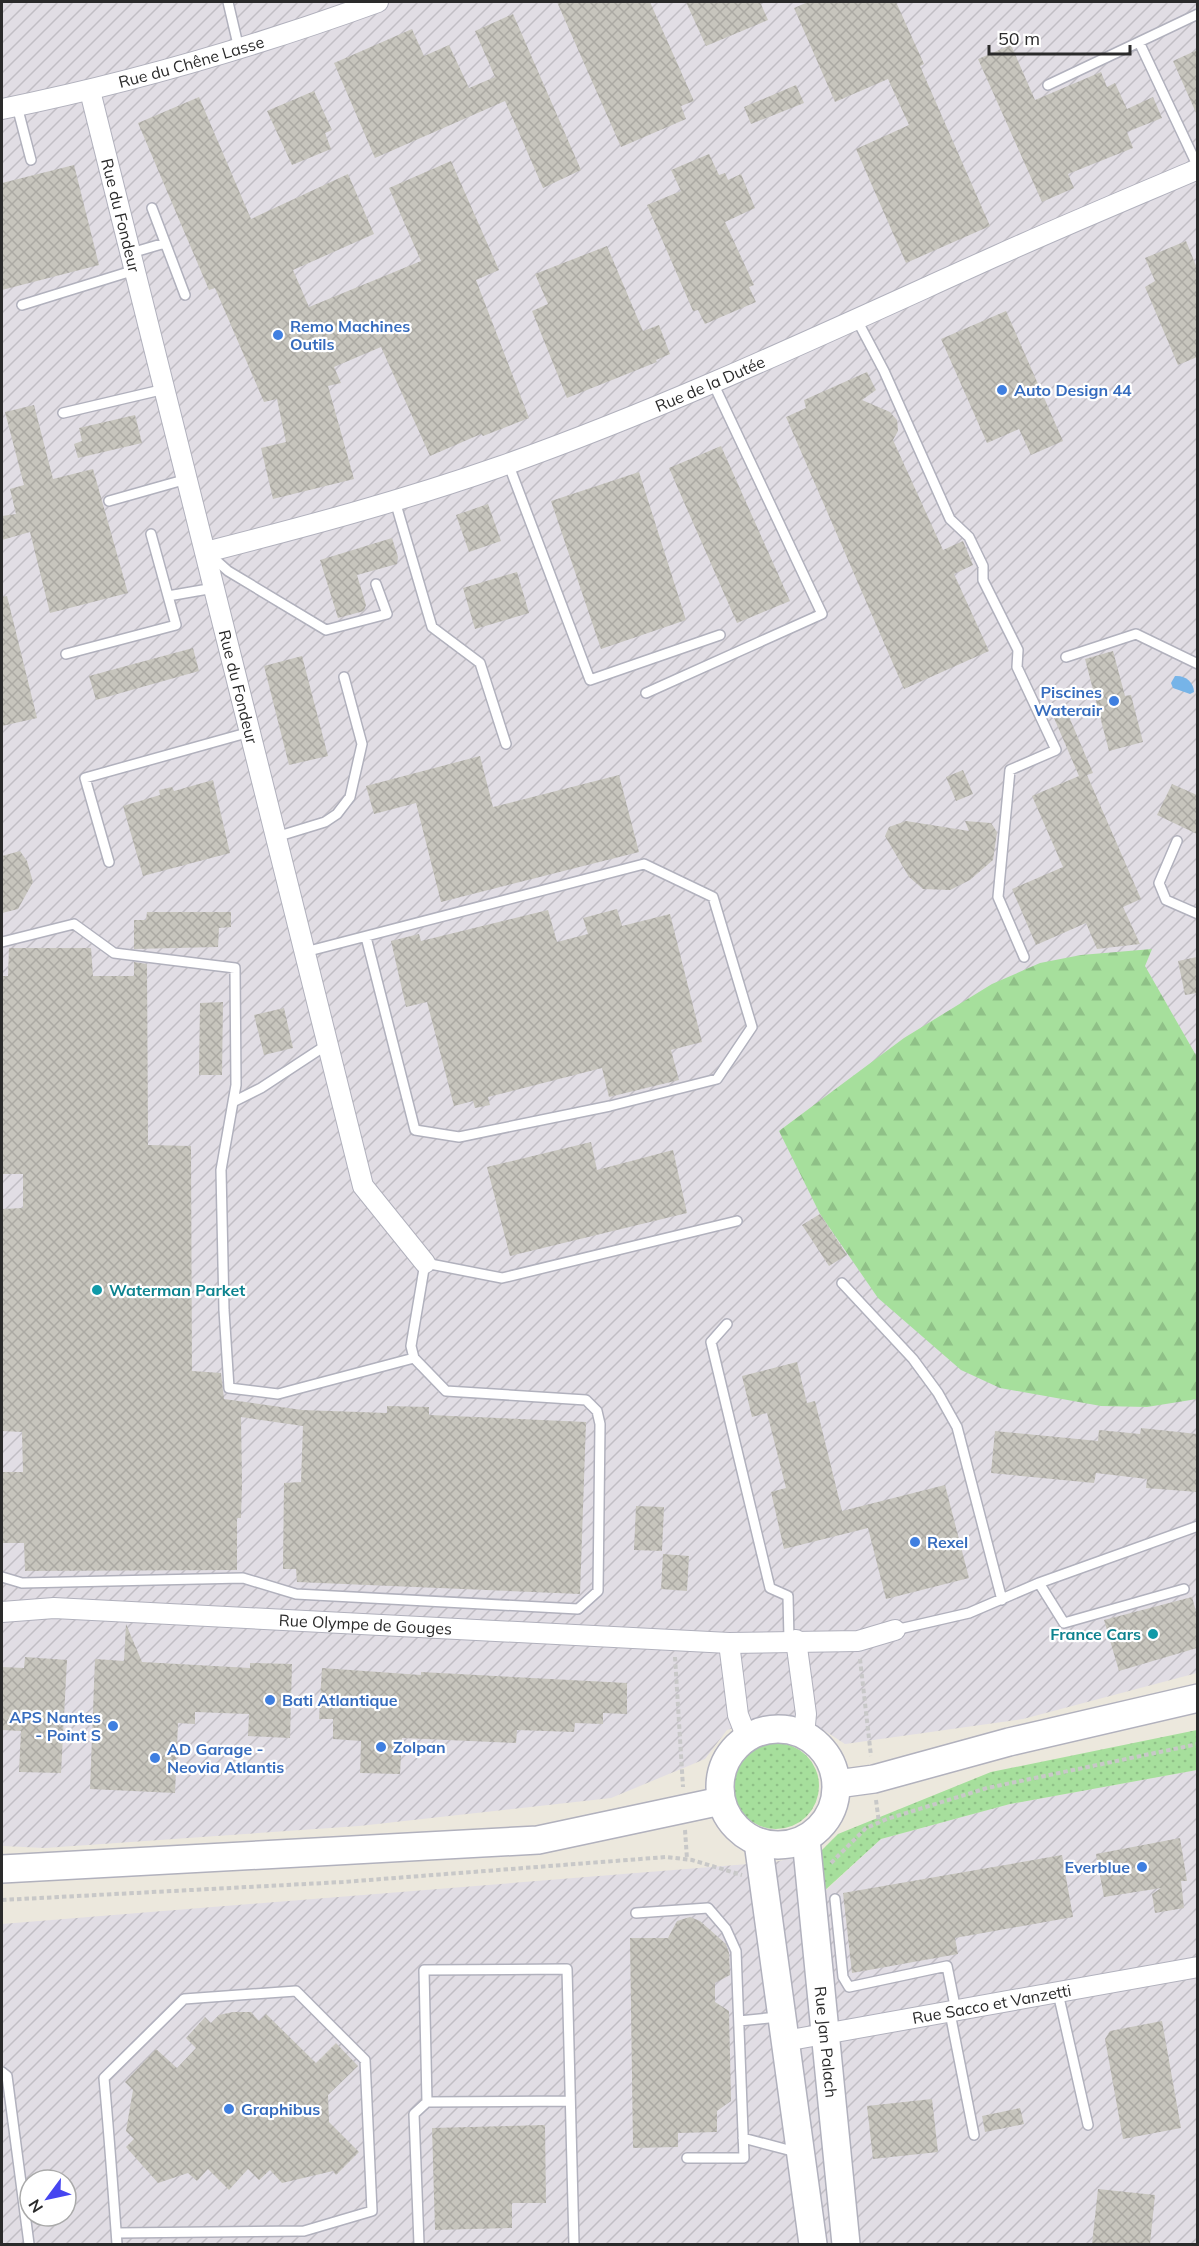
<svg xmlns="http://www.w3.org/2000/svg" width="1199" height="2246" font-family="Mulish,sans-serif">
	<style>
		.industrial { fill: url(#industrial-furrows); fill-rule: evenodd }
		.grass { fill: url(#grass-dots) }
		.forest { fill: url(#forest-firs) }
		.water { fill: #76b4e8 }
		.building { fill: url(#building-cross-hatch) }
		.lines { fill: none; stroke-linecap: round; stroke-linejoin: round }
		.lane-casing { stroke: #b1b1bd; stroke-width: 12 }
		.street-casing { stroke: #b1b1bd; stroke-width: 22 }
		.secondary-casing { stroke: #b1b1bd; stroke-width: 30 }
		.path { stroke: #c8c8c8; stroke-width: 4; stroke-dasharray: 4.5 3; stroke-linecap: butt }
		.lane { stroke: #fff; stroke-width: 9 }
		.street { stroke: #fff; stroke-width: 20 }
		.secondary { stroke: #fff; stroke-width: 27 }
		.shop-dot { fill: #3f7fe0; stroke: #fff; stroke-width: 2 }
		.culture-dot { fill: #0f9aa8; stroke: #fff; stroke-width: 2 }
		.labels { text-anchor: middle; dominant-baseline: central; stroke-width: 4.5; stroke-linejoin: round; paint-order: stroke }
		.street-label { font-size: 16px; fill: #2a2a2a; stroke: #fff }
		.shop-label { font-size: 16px; font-weight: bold; fill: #366cbe; stroke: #fff; text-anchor: start }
		.culture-label { font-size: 16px; font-weight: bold; fill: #0d838f; stroke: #fff; text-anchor: start }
	</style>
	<defs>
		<pattern id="industrial-furrows" width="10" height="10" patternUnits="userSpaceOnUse" patternTransform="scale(1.5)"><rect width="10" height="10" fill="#e1dde4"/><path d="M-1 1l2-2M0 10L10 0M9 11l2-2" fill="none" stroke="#c1bec4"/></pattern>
		<pattern id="grass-dots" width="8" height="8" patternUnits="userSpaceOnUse" patternTransform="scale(1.5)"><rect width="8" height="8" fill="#a6df9c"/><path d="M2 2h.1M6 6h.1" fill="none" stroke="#8fc087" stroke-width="1.8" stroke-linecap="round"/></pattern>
		<pattern id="forest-firs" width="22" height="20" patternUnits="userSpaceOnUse" patternTransform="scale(1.5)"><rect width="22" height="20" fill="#a6df9c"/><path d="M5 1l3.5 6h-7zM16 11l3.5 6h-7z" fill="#8fc087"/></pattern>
		<pattern id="building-cross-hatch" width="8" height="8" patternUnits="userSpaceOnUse" patternTransform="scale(1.5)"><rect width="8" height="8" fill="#c7c5bd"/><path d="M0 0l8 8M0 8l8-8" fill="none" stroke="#aba9a3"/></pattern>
	</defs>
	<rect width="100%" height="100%" fill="#ece8dd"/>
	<!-- industrial -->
	<path class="industrial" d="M2 2H1197V1673L1023 1719 845 1744 819 1727 797 1718 773 1716 727 1730 705 1759 611 1798 359 1826 45 1848 2 1846Z
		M1197 1770V2244H2V1924L774 1862 819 1853 824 1892 881 1839 1010 1804ZM30 2180H66V2216H30Z"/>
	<!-- grass -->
	<path class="grass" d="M1197 1730V1770L1010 1804 881 1839 823 1892 819 1853 838 1834 991 1772Z
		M733 1786a43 43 0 1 1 86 0a43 43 0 1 1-86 0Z"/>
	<!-- forest -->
	<path class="forest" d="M1152 949 1145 966 1197 1057V1399L1147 1407 1101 1406 1000 1388 961 1370 878 1298 820 1214 779 1131 904 1038 992 984 1040 963 1081 955Z"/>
	<!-- water -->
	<path class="water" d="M1175 676C1185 675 1194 682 1194 692L1190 694 1173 688 1171 683Z"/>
	<!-- building -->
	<path class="building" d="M557 2H650L694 101 681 106 686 119 621 147Z
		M686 2H760L768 20 706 46Z
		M808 2H896L924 64 920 66 990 226 906 263 856 149 909 125 888 79 835 102 794 8Z
		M513 14 581 170 543 188 505 101 375 158 334 63 412 29 424 56 449 45 469 88 495 77 475 31Z
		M1011 45 1035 100 1101 72 1107 87 1115 83 1127 109 1153 97 1162 118 1127 132 1133 148 1068 174 1074 188 1042 202 978 59Z
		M1197 50V115L1173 61Z
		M796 85 804 103 751 124 744 107Z
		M314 91 332 130 325 133 331 149 292 165 267 111Z
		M199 97 251 219 348 174 374 234 293 270 309 307 421 261 389 188 451 161 499 270 476 280 529 418 483 436 481 434 430 456 381 347 334 367 341 383 328 386 354 479 273 499 261 448 286 442 277 399 264 402 215 288 209 290 138 123Z
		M709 154 719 175 725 173 728 180 741 174 755 208 725 222 754 285 749 287 756 302 705 324 698 310 693 311 647 205 681 191 671 170Z
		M74 165 99 265 2 290V183Z
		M1186 241 1197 268V357L1178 365 1145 287 1155 281 1145 258Z
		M607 246 643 331 659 325 670 354 656 360 657 362 567 398 532 311 548 304 535 274Z
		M1006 311 1063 441 1031 455 1019 429 987 443 941 339Z
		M867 372 876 390 862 400 890 412 897 420 898 431 893 440 943 550 963 541 973 565 954 574 989 651 904 689 786 417 806 408 804 400Z
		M34 405 53 479 93 469 128 593 50 613 30 532 2 540V516L16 514 10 489 24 485 5 412Z
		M135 415 142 443 78 458 74 444 82 441 79 428Z
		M721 446 790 601 737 623 669 468Z
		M639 472 686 620 601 649 551 501Z
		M488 504 501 541 469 552 456 515Z
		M392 538 398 557 397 564 357 575 366 605 364 611 338 618 320 560Z
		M517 572 529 613 475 629 463 588Z
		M7 596 37 718 2 726V597Z
		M193 648 199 671 96 700 89 676Z
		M1113 651 1125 696 1131 695 1143 742 1109 751 1085 659Z
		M302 656 328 756 289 765 264 666Z
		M1067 712 1093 773 1087 775 1141 899 1123 907 1140 944 1097 949 1086 923 1036 945 1012 889 1063 867 1032 796 1079 776 1054 718Z
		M480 756 493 807 619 775 639 852 441 902 416 803 374 814 366 786Z
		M963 770 973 794 956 801 946 777Z
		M213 780 230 853 143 876 123 806 160 795 159 790 172 787 174 791Z
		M1172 784 1197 795V834L1157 815Z
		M906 821 969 831 965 821 991 823 997 832 993 860 970 880 950 890 923 889 909 877 885 836 889 827Z
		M20 851 27 861 33 882 18 909 2 913V856Z
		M617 909 622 926 670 914 702 1042 671 1050 679 1080 609 1097 602 1068 488 1097 490 1105 475 1108 473 1101 454 1106 427 1002 406 1007 391 941 419 934 421 941 548 910 557 942 588 934 583 918Z
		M147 912H231V927L219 928 218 947 134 949V920H146Z
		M9 948H91L93 976H134V962L147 964 148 1145 191 1146 192 1371 221 1373 224 1399 302 1410 387 1413V1406L429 1407V1415L586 1422 580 1594 297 1582 296 1569H283L284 1483 301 1482 303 1426 241 1417 242 1484 241 1518H237V1570L25 1571 24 1543H2V1472H23L22 1432 2 1431V1209L23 1208V1174H2V976H8Z
		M1197 957V993L1185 995 1178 961Z
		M223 1002 222 1075H199L200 1003Z
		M284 1008 293 1048 264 1055 254 1015Z
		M591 1142 597 1170 673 1150 687 1213 510 1256 487 1167Z
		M820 1214 847 1255 829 1266 802 1225Z
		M797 1362 807 1403 815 1401 842 1511 945 1485 969 1578 886 1599 868 1528 784 1549 771 1492 786 1488 767 1413 752 1417 742 1376Z
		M1141 1428 1197 1434V1492L1146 1488 1147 1479 1096 1473 1094 1483 991 1473 995 1431 1098 1441 1099 1430 1140 1434Z
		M636 1506 664 1507 662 1551 634 1550Z
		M663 1554 689 1556 687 1591 661 1589Z
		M1192 1597 1197 1615V1648L1119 1671 1104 1620Z
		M126 1624 142 1662 250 1668V1663L292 1664 290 1738 248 1736 249 1714 195 1712V1724L178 1723 175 1793 90 1789 95 1659 124 1661Z
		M25 1657 67 1660 61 1773 19 1772 21 1731 2 1730V1667L24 1668Z
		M322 1668 421 1675V1672L627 1683V1714L603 1713V1724L575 1723 574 1732 517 1730 516 1743 402 1738 400 1774 360 1773 361 1741 333 1739V1719H319Z
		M1180 1838 1187 1881H1181L1184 1908 1155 1913 1152 1894 1161 1888 1104 1897 1096 1854Z
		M1062 1855 1073 1917 955 1938 958 1954 852 1973 843 1893Z
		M690 1917 700 1921 726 1944 729 1953 730 1975 715 1983V2002L729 2011 731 2101 717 2111V2132L678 2133V2147L633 2148 630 1938H668L677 1921Z
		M233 2012H251L259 2021 266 2014 316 2063 336 2043 358 2066 328 2095 329 2122 359 2152 336 2175 333 2171 282 2183 270 2170 259 2180 248 2169 229 2190 208 2169 197 2181 188 2173 158 2183 126 2147 134 2139 126 2131 133 2090 125 2082 156 2049 177 2068 196 2048 186 2038 205 2017 211 2023 219 2015Z
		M1162 2021 1181 2128 1123 2139 1105 2039 1110 2031Z
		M932 2099 938 2152 873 2159 867 2106Z
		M1020 2108 1024 2124 985 2132 982 2116Z
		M545 2125 546 2203H512V2228L435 2230 432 2128Z
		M1098 2189 1155 2195 1150 2244H1092Z"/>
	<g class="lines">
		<!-- lane casing -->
		<g class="lane-casing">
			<path id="lane" d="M228 2 239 49
				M1139 42 1198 14
				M1048 85 1139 42 1198 167
				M17 106 31 160
				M152 208 185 295
				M131 253 165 243
				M22 305 135 270
				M857 320 884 371 950 519 969 537 983 566V580L1018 650 1017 667 1056 750 1010 770 998 897 1024 957
				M63 413 165 389
				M508 463 590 680 720 635
				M109 501 187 479
				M395 501 432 627 480 663 506 744
				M209 554 228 571 326 630 387 614 376 584
				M168 596 214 588
				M66 654 176 625 151 534
				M1066 657 1136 634 1198 664
				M646 693 822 614 713 383
				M276 837 325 822 337 814 350 797 362 744 344 677
				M1177 841 1159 883 1166 900 1198 914
				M109 862 85 778 250 732
				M2 942 74 924 114 953 235 968 236 1085 221 1170 224 1310 229 1388 278 1394 414 1358
				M305 952 644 864 713 897 752 1027 717 1079 610 1106 459 1137 415 1130 366 937
				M233 1102 261 1088 328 1044
				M842 1283 913 1359 938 1393 957 1427 1002 1600
				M727 1324 711 1342 770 1588 788 1596 789 1640
				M2 1577 22 1583 243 1578 296 1594 578 1609 598 1591 600 1424 597 1411 586 1400 446 1391 414 1358 411 1346 425 1263 502 1278 737 1221
				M1039 1583 1064 1623 1184 1589
				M895 1630 969 1613 1039 1583 1198 1526
				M835 1899 843 1977 849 1987 947 1966 956 2011
				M636 1913 708 1908 726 1929 736 1951 744 2158H687
				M1058 1993 1088 2125
				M950 2013 974 2135
				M739 2021 778 2017
				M2 2072 7 2076 29 2244
				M570 2101 427 2102 424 1970 567 1969 574 2244
				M743 2138 796 2152
				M117 2233 304 2231 372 2211 365 2060 296 1991 184 1999 104 2078C109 2133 113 2189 117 2244
				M419 2244 414 2114 427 2102"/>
		</g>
		<!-- street casing -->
		<g class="street-casing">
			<g id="street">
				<path id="s1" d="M90 91 363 1186 425 1263"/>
				<path id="s2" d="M2 109C130 83 254 47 378 2"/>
				<path id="s3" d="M206 552C304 527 402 501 499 467 669 407 832 330 996 256 1063 226 1130 198 1198 169"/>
				<path id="s4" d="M2 1612 54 1608 729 1643 858 1641 895 1630"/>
				<path d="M796 1640 806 1714 804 1735"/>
				<path d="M729 1643 738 1715 747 1738"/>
				<path id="s5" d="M785 2041 1198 1967"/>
			</g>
		</g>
		<!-- secondary casing -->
		<g class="secondary-casing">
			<g id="secondary">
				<circle cx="778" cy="1787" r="58"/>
				<path d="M837 1784 874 1779 1009 1742 1198 1698"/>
				<path id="s6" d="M806 1839 846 2244"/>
				<path d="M758 1842 813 2244"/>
				<path d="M2 1869 538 1840 721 1801"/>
			</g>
		</g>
		<!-- path -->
		<path class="path" d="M675 1657 683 1787
			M860 1659 871 1756
			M876 1800 879 1823
			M685 1830 687 1859
			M831 1863 866 1828 887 1819 987 1788 1198 1744
			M2 1900 343 1882 666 1857 692 1860 742 1875"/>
		<!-- lane -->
		<use href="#lane" class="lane"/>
		<!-- street -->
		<use href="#street" class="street"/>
		<!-- secondary -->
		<use href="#secondary" class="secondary"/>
	</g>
	<!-- markers -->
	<g class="shop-dot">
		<circle cx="278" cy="335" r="6"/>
		<circle cx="1002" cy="390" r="6"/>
		<circle cx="1114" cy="701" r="6"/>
		<circle cx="915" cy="1542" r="6"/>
		<circle cx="270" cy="1700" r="6"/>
		<circle cx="113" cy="1726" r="6"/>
		<circle cx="381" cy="1747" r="6"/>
		<circle cx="155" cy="1758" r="6"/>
		<circle cx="1142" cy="1867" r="6"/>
		<circle cx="229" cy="2109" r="6"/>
	</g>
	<g class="culture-dot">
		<circle cx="97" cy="1290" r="6"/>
		<circle cx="1153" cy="1634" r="6"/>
	</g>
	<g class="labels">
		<!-- street labels -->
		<g class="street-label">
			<text stroke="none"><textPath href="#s2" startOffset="195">Rue du Chêne Lasse</textPath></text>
			<text stroke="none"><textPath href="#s1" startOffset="128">Rue du Fondeur</textPath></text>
			<text stroke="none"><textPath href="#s3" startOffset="532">Rue de la Dutée</textPath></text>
			<text stroke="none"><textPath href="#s1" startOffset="614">Rue du Fondeur</textPath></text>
			<text stroke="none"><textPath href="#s4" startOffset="364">Rue Olympe de Gouges</textPath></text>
			<text stroke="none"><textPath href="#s5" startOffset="210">Rue Sacco et Vanzetti</textPath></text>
			<text stroke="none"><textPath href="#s6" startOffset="204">Rue Jan Palach</textPath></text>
		</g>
		<!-- shop labels -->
		<g class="shop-label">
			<text x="290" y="326">Remo Machines<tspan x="290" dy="18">Outils</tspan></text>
			<text x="1014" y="390">Auto Design 44</text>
			<text x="1102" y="692" text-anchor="end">Piscines<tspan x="1102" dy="18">Waterair</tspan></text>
			<text x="927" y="1542">Rexel</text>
			<text x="282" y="1700">Bati Atlantique</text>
			<text x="101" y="1717" text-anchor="end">APS Nantes<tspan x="101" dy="18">- Point S</tspan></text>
			<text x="393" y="1747">Zolpan</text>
			<text x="167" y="1749">AD Garage -<tspan x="167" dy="18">Neovia Atlantis</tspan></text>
			<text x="1130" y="1867" text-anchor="end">Everblue</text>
			<text x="241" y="2109">Graphibus</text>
		</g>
		<!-- culture labels -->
		<g class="culture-label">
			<text x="109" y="1290">Waterman Parket</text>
			<text x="1141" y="1634" text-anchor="end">France Cars</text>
		</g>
	</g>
	<!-- border -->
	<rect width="1199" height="2246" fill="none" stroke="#2a2a2a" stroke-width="6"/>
	<!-- north arrow -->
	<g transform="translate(48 2198) rotate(237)"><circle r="28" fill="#ffffff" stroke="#aaaaaa" stroke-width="1.5"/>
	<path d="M0-4.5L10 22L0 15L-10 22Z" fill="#4645f0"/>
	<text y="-9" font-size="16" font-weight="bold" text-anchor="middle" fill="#2a2a2a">N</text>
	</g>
	<!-- scale -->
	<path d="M989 45v9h141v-9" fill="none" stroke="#2a2a2a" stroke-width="3"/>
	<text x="998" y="45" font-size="18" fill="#2a2a2a" stroke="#ffffff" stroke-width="4.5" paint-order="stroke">50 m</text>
</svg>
